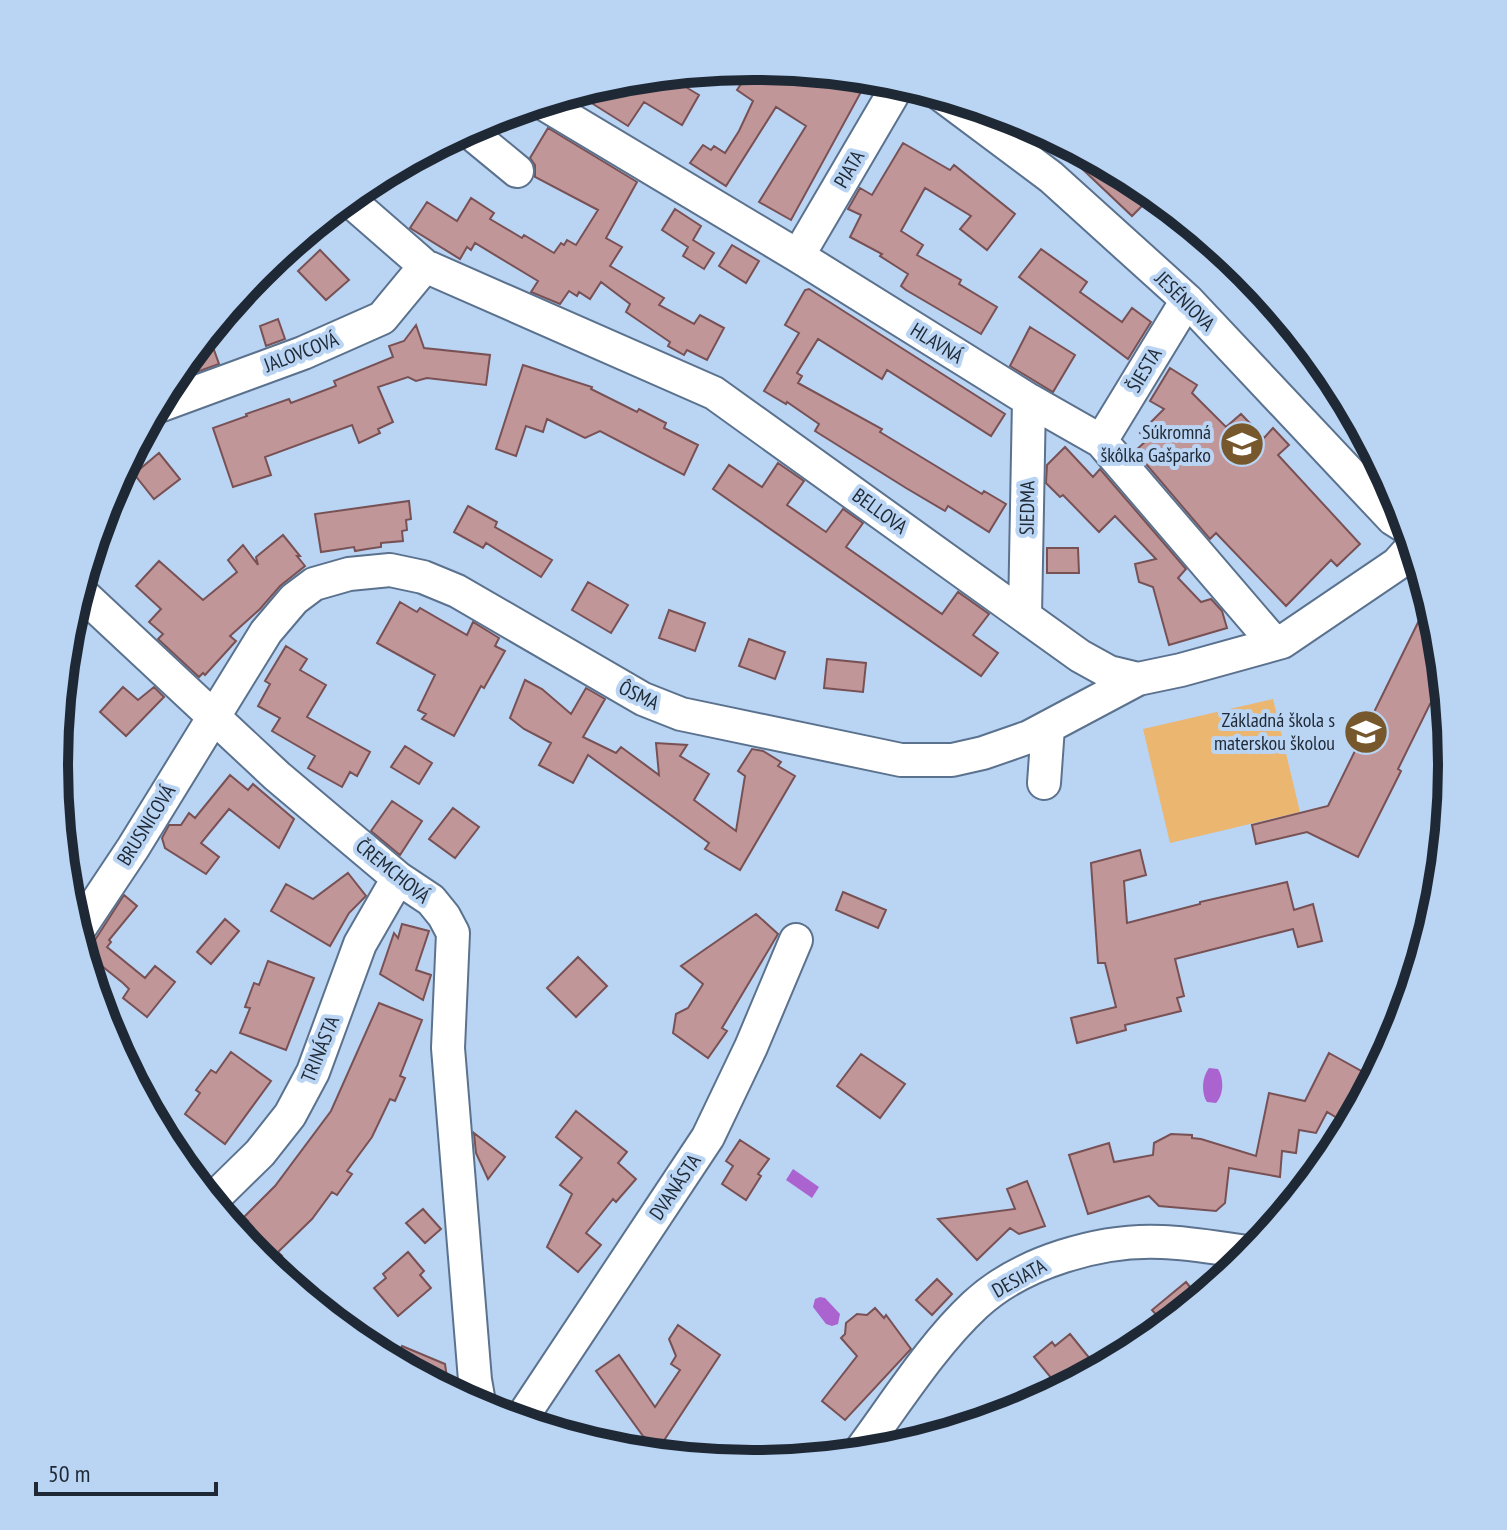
<svg xmlns="http://www.w3.org/2000/svg" width="1507" height="1530" font-family="'PT Sans Narrow',sans-serif">
	<style>
		.green { fill: #eab670 }
		.water { fill: #ab64cf }
		.building { fill: #c09699; stroke: #785155; stroke-width: 2 }
		.lines { fill: none; stroke-linecap: round; stroke-linejoin: round }
		.minor-casing { stroke: #5b728e; stroke-width: 36 }
		.minor { stroke: #fff; stroke-width: 32 }
		.labels { text-anchor: middle; dominant-baseline: central; stroke-width: 8; stroke-linejoin: round; paint-order: stroke }
		.street-label { font-size: 20px; fill: #1f2935; stroke: #bad4f3 }
		.poi-label { font-size: 20px; fill: #1f2935; stroke: #bad4f3; text-anchor: end }
		.rim { fill: none; stroke: #1f2935; stroke-width: 10 }
	</style>
	<rect width="100%" height="100%" fill="#bad4f3"/>
	<!-- green -->
	<path class="green" d="M1273 699 1300 812 1170 843 1143 729Z
		M1451 740V781L1434 773Z"/>
	<!-- water -->
	<path class="water" d="M1209 1068 1218 1069C1224 1078 1224 1095 1216 1103L1207 1102C1201 1093 1202 1077 1209 1068Z
		M793 1169 819 1187 812 1198 786 1180Z
		M820 1297 825 1298 840 1314 838 1324 832 1326 826 1324 813 1307 815 1299Z"/>
	<!-- building -->
	<path class="building" d="M753 66 827 73 861 92 791 220 759 202 806 126 776 107 726 186 690 163 703 145 711 150 714 146 725 153 739 131 753 101 737 90Z
		M664 74 699 95 682 125 644 102 628 126 574 92 629 78 648 88 656 75Z
		M548 128 637 182 606 238 622 247 610 266 664 298 659 305 694 324 700 315 724 328 707 360 687 350 684 355 668 346 670 342 626 312 630 304 601 282 590 299 579 292 577 296 569 291 560 304 531 292 538 281 475 243 471 250 467 247 460 259 410 228 427 202 457 221 471 198 494 213 490 219 522 238 524 235 554 253 561 243 564 245 567 240 576 245 598 210 535 177V165L530 158Z
		M1060 140 1135 180 1128 187 1145 203 1132 216 1057 145Z
		M903 143 950 170 954 165 1015 214 987 250 960 229 971 216 925 188 901 231 923 245 917 255 961 280 959 284 997 307 981 334 906 290 901 286 908 274 880 256 882 254 850 237 861 215 848 209 860 188 872 195Z
		M675 209 701 226 693 240 714 253 704 269 683 256 688 247 662 230Z
		M732 245 759 261 746 283 719 266Z
		M1041 249 1087 282 1080 292 1122 322 1132 308 1151 322 1128 359 1019 277Z
		M320 250 349 280 326 300 298 271Z
		M809 289 1005 414 991 436 887 370 882 379 818 339 797 373 802 376 798 383 882 429 880 432 982 494 984 491 1006 504 989 532 948 506 945 511 906 488 815 431 819 424 787 402 786 404 764 391 799 333 785 325 805 290Z
		M278 319 285 339 266 346 260 326Z
		M416 325 424 348 490 355 486 385 427 378 416 381 408 377 378 387 393 422 378 429 380 433 359 443 352 425 265 457 271 475 233 487 213 428 247 416 246 414 289 399 291 403 336 386 334 381 393 357 389 346 404 341Z
		M1030 327 1075 355 1053 392 1010 366Z
		M208 333 219 364 169 382 172 376Z
		M523 365 592 387 591 389 637 412 639 409 666 423 664 428 698 445 684 475 600 431 585 438 547 419 543 432 526 426 516 456 496 449Z
		M1170 368 1197 385 1192 393 1226 427 1241 414 1264 438 1273 428 1289 445 1278 455 1360 544 1337 566 1331 560 1286 606 1216 533 1210 539 1135 451 1147 440 1140 433 1164 409 1150 401Z
		M1065 447 1093 477 1100 469 1186 569 1178 578 1201 602 1211 599 1222 611 1227 628 1169 645 1153 587 1139 582 1135 564 1156 559 1115 516 1099 532 1063 495 1060 497 1046 483 1047 465Z
		M159 453 180 479 154 499 134 474Z
		M778 463 804 481 787 505 826 532 843 509 863 523 846 547 942 614 958 592 989 614 973 635 998 653 981 676 713 489 729 465 762 487Z
		M409 501 411 519 406 520 407 530 402 531 403 541 381 543V547L367 549 355 551 354 547 321 552 315 514Z
		M468 506 497 522 495 527 552 560 541 577 486 543 483 548 454 532Z
		M283 535 300 556H297L305 566 280 586 260 609 230 636 236 641 205 675 203 673 199 677 158 639 163 634 149 622 161 609 136 586 159 561 203 600 237 572 228 560 243 545 258 565 256 557Z
		M1047 548H1078L1079 573H1047Z
		M588 582 628 605 611 633 572 610Z
		M1430 598 1440 629 1446 690 1437 707 1430 704 1398 769 1401 771 1358 857 1307 832 1256 844 1252 825 1328 806Z
		M400 602 417 612 420 608 467 635 473 622 499 638 495 646 505 651 484 688 481 686 454 736 422 719 426 714 418 710 435 675 377 643Z
		M669 610 705 623 695 651 659 638Z
		M749 639 785 652 775 679 739 666Z
		M286 646 307 659 300 670 326 685 307 717 370 752 357 776 350 772 342 787 308 768 315 756 272 731 280 718 258 706 270 684 265 681Z
		M827 659 866 663 863 692 824 688Z
		M525 680 542 689 571 714 586 688 605 699 583 737 616 753 621 747 659 775 656 743 687 745 680 756 709 774 694 800 736 831 745 776 738 771 752 749 763 751 781 762 778 766 795 776 740 870 705 849 709 843 588 755 573 783 539 765 551 743 524 729 510 718Z
		M123 687 138 700 154 687 164 697 126 736 100 712Z
		M405 746 432 763 419 784 391 767Z
		M230 775 248 790 253 784 294 819 279 848 229 809 201 843 219 857 206 874 165 848 162 838 169 825H181L189 813 195 818Z
		M392 801 422 821 400 855 371 831Z
		M453 808 479 827 455 858 429 839Z
		M1140 850 1146 875 1124 881 1127 923 1200 904V902L1287 882 1294 910 1313 904 1322 941 1298 947 1293 929 1175 959 1184 996 1177 998 1181 1011 1125 1025 1126 1030 1077 1043 1071 1018 1116 1007 1105 963H1098L1091 863Z
		M348 873 366 896 349 913 330 946 271 911 286 884 313 899Z
		M843 892 886 910 878 928 836 910Z
		M124 895 137 906 109 940 111 942 107 947 145 978 155 966 175 982 147 1017 123 998 129 989 123 983 82 950 93 943Z
		M756 914 778 934 722 1028 727 1031 708 1058 673 1033 676 1014 688 1008 703 984 681 966Z
		M225 919 239 931 211 964 197 952Z
		M402 924 429 931 416 970 431 975 423 1000 380 974 394 933 398 938Z
		M578 957 607 986 576 1017 547 988Z
		M268 961 314 978 286 1050 240 1033 250 1008 245 1007 254 983 259 985Z
		M379 1003 422 1020 400 1076 405 1078 395 1101 390 1099 372 1137 347 1171 352 1174 337 1195 332 1192 312 1219 278 1252 282 1256 269 1268 236 1232 248 1221 244 1217 275 1186 331 1111Z
		M231 1052 271 1081 225 1144 185 1114 200 1093 196 1090 211 1070 216 1073Z
		M1329 1053 1363 1072 1339 1119 1327 1112 1316 1133 1299 1130 1296 1153 1282 1151 1280 1177 1229 1168 1225 1203 1216 1211 1159 1206 1149 1196 1088 1214 1069 1155 1109 1143 1114 1162 1153 1155 1154 1143 1171 1134 1192 1135V1138L1201 1139 1256 1156 1269 1093 1305 1101Z
		M861 1054 905 1084 880 1118 837 1086Z
		M576 1111 627 1152 618 1163 636 1179 616 1202 613 1199 586 1233 601 1245 578 1272 547 1247 572 1194 560 1185 582 1158 556 1137Z
		M474 1133 505 1157 488 1179 476 1153Z
		M740 1140 769 1159 758 1174 761 1176 746 1200 722 1184 733 1166 726 1161Z
		M1027 1181 1045 1226 1019 1234 1010 1228 977 1260 938 1219 1015 1209 1007 1189Z
		M423 1209 441 1229 425 1243 406 1223Z
		M408 1252 424 1271 420 1275 431 1288 398 1316 374 1288 386 1278 383 1274Z
		M937 1279 952 1294 932 1315 916 1300Z
		M1186 1282 1200 1299 1167 1327 1152 1310Z
		M875 1308 884 1318 886 1315 911 1349 845 1420 822 1401 857 1356 841 1338 845 1334 846 1323 857 1314 867 1315Z
		M678 1325 720 1355 659 1448 643 1436 596 1371 619 1355 655 1407 680 1370 671 1364 676 1356 669 1339Z
		M1070 1334 1099 1370 1061 1390 1034 1357 1052 1342 1055 1346Z
		M402 1346 445 1364 449 1392 395 1363Z"/>
	<g class="lines">
		<!-- minor casing -->
		<g class="minor-casing">
			<path id="minor" d="M940 94 1051 177 1187 300 1393 519 1409 529
				M541 102 798 256 1029 400 1101 441 1270 638 1282 642
				M466 129 517 171
				M347 198 425 266 714 393 1080 656 1109 672 1138 679 1181 670 1282 642 1397 564 1414 545
				M798 256 900 82
				M156 407 303 353 382 318 425 266
				M1101 441 1187 300
				M79 591 277 776 398 878 431 900 444 916 453 933 448 1048 475 1380 480 1408
				M1025 615 1029 400
				M1044 783 1048 727
				M77 932 133 848 266 632 294 599 314 584 349 574 390 570 423 577 457 591 643 699 681 714 901 760H952L983 753 1029 737 1138 679
				M211 1201 260 1153 290 1115 313 1072 360 944 398 878
				M523 1416 708 1137 751 1047 796 940
				M858 1454C894 1406 931 1346 975 1305 1021 1262 1101 1239 1162 1242 1193 1243 1223 1249 1254 1253"/>
		</g>
		<!-- minor -->
		<use href="#minor" class="minor"/>
	</g>
	<!-- icons -->
	<defs>
		<g id="school-disc" transform="scale(2.3)"><circle r="9.5" fill="#77582d" stroke="#bad4f3"/><path d="M0-5L7-2L0 1L-7-2ZM-4 1L0 2.5L4 1V4Q0 6-4 4Z" fill="#fff"/></g>
	</defs>
	<g fill-rule="evenodd">
		<use href="#school-disc" x="1242" y="444"/>
		<use href="#school-disc" x="1366" y="732"/>
	</g>
	<g class="labels">
		<!-- street labels -->
		<g class="street-label">
			<text transform="translate(849 169) rotate(-60)">PIATA</text>
			<text transform="translate(1185 301) rotate(45)">JESÉNIOVA</text>
			<text transform="translate(937 343) rotate(32)">HLAVNÁ</text>
			<text transform="translate(301 352) rotate(-21)">JALOVCOVÁ</text>
			<text transform="translate(1144 370) rotate(-59)">ŠIESTA</text>
			<text transform="translate(1027 508) rotate(-89)">SIEDMA</text>
			<text transform="translate(880 511) rotate(36)">BELLOVA</text>
			<text transform="translate(639 695) rotate(26)">ÔSMA</text>
			<text transform="translate(146 825) rotate(-58)">BRUSNICOVÁ</text>
			<text transform="translate(393 871) rotate(39)">ČREMCHOVÁ</text>
			<text transform="translate(320 1049) rotate(-68)">TRINÁSTA</text>
			<text transform="translate(675 1187) rotate(-56)">DVANÁSTA</text>
			<text transform="translate(1019 1278) rotate(-29)">DESIATA</text>
		</g>
		<!-- poi labels -->
		<g class="poi-label">
			<text x="1211" y="432">Súkromná<tspan x="1211" dy="23">škôlka Gašparko</tspan></text>
			<text x="1335" y="720">Základná škola s<tspan x="1335" dy="23">materskou školou</tspan></text>
		</g>
	</g>
	<!-- crop -->
	<path d="M0 0H1507V1530H0ZM68 765a685 685 0 1 1 1370 0a685 685 0 1 1-1370 0Z" fill="#bad4f3" fill-rule="evenodd"/>
	<path class="rim" d="M68 765a685 685 0 1 1 1370 0a685 685 0 1 1-1370 0Z"/>
	<!-- scale -->
	<path d="M36 1482v12h180v-12" fill="none" stroke="#1f2935" stroke-width="4"/>
	<text x="48" y="1482" font-size="24" fill="#1f2935" stroke="#bad4f3" stroke-width="6" paint-order="stroke">50 m</text>
</svg>
